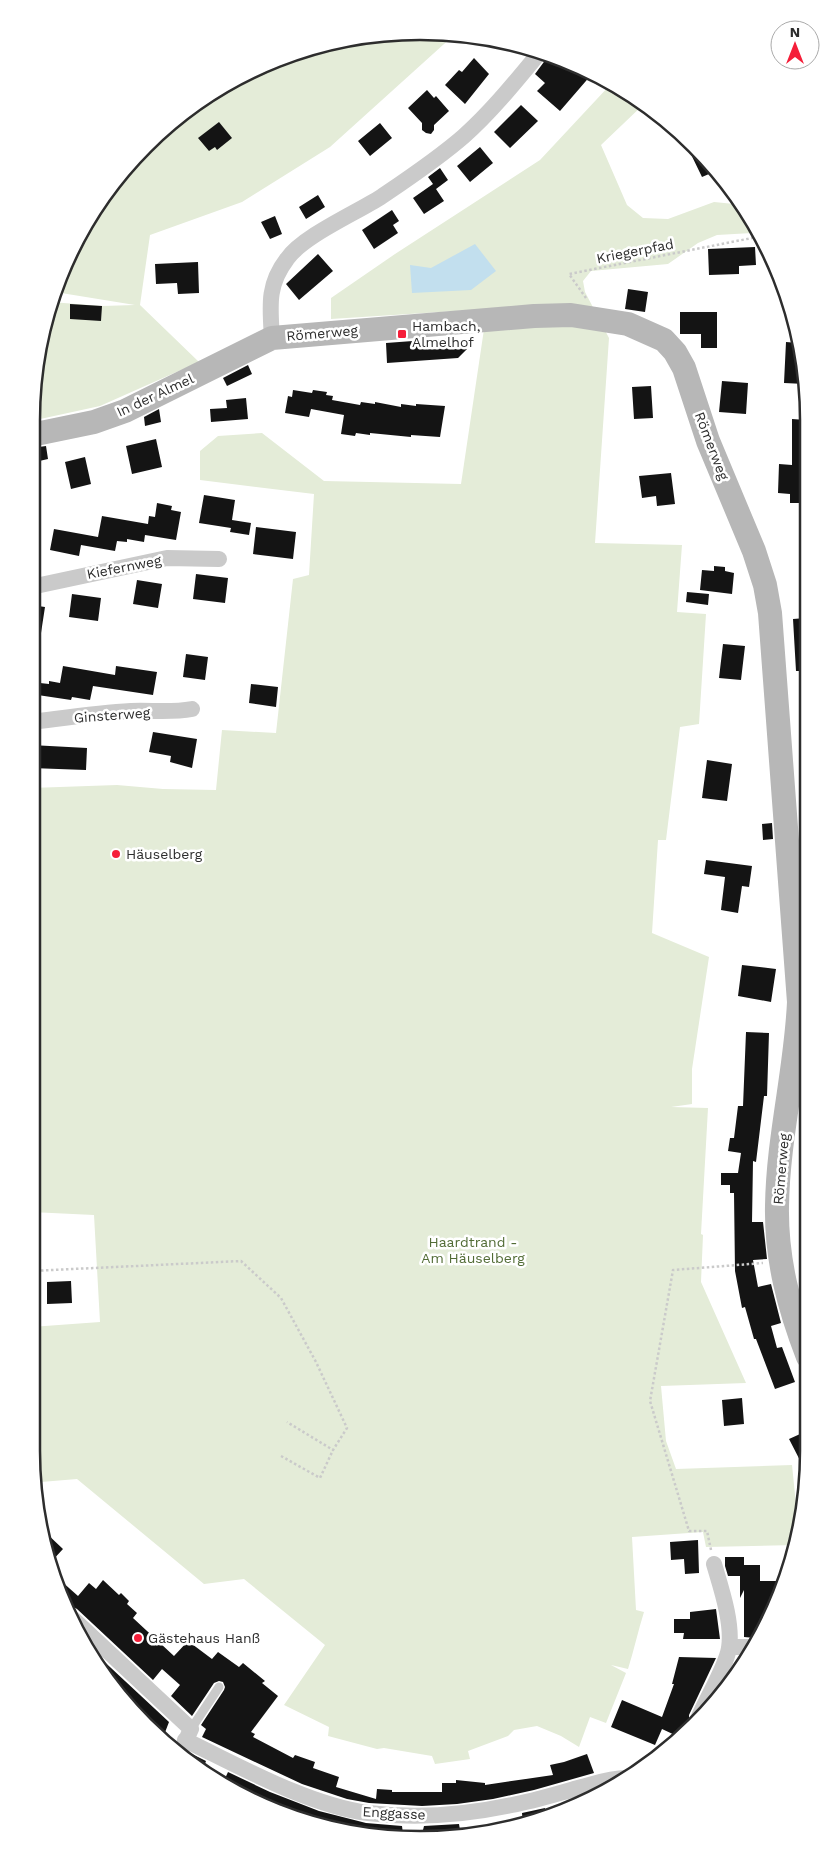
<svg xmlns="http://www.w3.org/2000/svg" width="840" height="1871" font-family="'Work Sans',sans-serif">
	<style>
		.green { fill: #e4ecd8 }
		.water { fill: #c2dfee }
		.building { fill: #141414 }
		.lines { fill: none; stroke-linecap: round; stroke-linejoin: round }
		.path { stroke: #cacaca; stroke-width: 2.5; stroke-dasharray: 2.5 2.5; stroke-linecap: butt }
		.lane { stroke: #cacaca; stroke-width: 9 }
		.street { stroke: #cacaca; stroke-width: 16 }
		.secondary { stroke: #b7b7b7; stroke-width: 24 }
		.poi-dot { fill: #f51e39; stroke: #fff; stroke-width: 2 }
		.labels { text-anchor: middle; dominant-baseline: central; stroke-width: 5; stroke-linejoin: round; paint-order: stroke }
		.street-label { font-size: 14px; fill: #2d2d2d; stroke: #fff }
		.poi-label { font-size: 14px; fill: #2d2d2d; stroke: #fff; text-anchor: start }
		.park-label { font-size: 14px; fill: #526c36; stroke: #fff }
		.rim { fill: none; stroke: #2d2d2d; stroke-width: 2.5 }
	</style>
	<rect width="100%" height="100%" fill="#fff"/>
	<!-- green -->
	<path class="green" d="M420 31 454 35 330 147 242 202 150 235 140 305 199 362 100 406 31 421 39 344 51 302 102 306 135 305 55 292 61 271 97 204 145 145 204 97 271 61 344 39Z
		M610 85 644 104 601 145 627 205 643 218 668 219 714 202 734 204 743 208 754 228 752 233 717 235 698 243 668 264 591 271 583 281 585 292 609 338 595 543 682 545 677 612 706 614 699 724 680 727 666 840H658L652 933 709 957 692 1069V1104L671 1107 708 1108 701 1234 703 1235 701 1282 746 1383 661 1386 666 1441 676 1469 792 1465 799 1534 796 1545 706 1547 703 1532 632 1537 636 1610 644 1612C638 1631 634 1650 628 1669L611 1665 626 1673 606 1723 590 1717 579 1747 561 1736 537 1726 514 1730 508 1736 468 1751 470 1759 435 1764 432 1756 384 1748 377 1749 328 1736 329 1727 284 1705 325 1645 244 1579 204 1584 77 1479 41 1482 36 1479 31 1451V1327L100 1322 94 1215 31 1212V788L117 785 163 789 216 790 222 730 276 733 293 579 309 575 314 494 200 480V451L218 436 262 433 324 481 461 484 487 309 331 319V298L395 254 540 160Z"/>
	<!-- water -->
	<path class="water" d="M475 244 496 271 471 290 412 293 410 265 431 268Z"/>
	<!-- building -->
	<path class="building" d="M549 55 568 61 592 74 560 111 537 91 545 83 535 74Z
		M474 58 489 74 465 104 445 85 459 70 462 72Z
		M427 90 434 98 436 96 449 111 434 125V130L431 134 426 133 422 130V123L408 108Z
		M521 105 538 121 510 148 494 132Z
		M219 122 232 138 217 150 215 147 209 151 198 138Z
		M380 123 392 138 370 156 358 141Z
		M688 143 716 171 702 177 686 144Z
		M480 147 493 163 470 182 457 166Z
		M440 168 448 180 436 189 444 201 424 214 413 198 433 184 428 177Z
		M318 195 325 207 306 219 299 207Z
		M392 210 399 221 393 225 398 233 374 249 362 230Z
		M275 216 282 234 270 239 261 222Z
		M755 247 756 265 739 266V274L709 275 708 249Z
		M318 254 333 271 299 300 286 284Z
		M198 262 199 293 178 294 177 283 156 284 155 264Z
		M628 289 648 292 645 312 625 309Z
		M70 304 102 306 101 321 70 319Z
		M680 312H717V348H701V334H680Z
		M453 338 467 349 458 358 387 363 386 343Z
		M786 342 798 343 805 369V384L784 383Z
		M248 365 252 374 227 386 223 378Z
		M722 381 748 383 746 414 719 412Z
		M651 386 653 418 634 419 632 387Z
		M293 390 312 393 313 390 327 392 326 395 333 396 332 400 360 405 361 402 375 404V402L401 407V404L416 406V404L445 406 440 437 411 435V437L370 433V435L356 433 355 436 341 434 344 415 311 409 309 417 285 413 288 396 292 397Z
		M246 398 248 419 211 422 210 409 227 408 226 400Z
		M159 409 161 422 145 426 144 417Z
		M792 419 806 420V503H790V494L778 493 779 464 792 465Z
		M156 439 162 467 132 474 126 446Z
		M46 446 48 459 35 462 32 448Z
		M85 457 91 484 71 489 65 462Z
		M671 473 675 504 657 506 656 496 642 498 639 476Z
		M204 495 235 500 232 520 251 523 249 535 230 532 231 528 199 523Z
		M157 503 172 506 171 510 181 512 176 540 145 535 144 542 127 539V542L117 541 115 551 81 545 79 556 50 550 54 529 98 537 102 516 148 524 149 516 155 517Z
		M256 527 296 532 293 559 253 554Z
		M714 566 725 567V571L734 573 732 594 700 590 702 570 714 571Z
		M196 574 228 578 225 603 193 599Z
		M137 580 162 584 158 608 133 604Z
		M687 592 709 594 708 605 686 602Z
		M72 594 101 598 98 621 69 617Z
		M31 605 45 607 41 633 31 632Z
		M806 618V671H796L793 619Z
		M723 644 745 646 741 680 719 678Z
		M186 654 208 657 205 680 183 677Z
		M63 666 115 675 116 666 157 672 153 695 93 686 90 700 72 697 71 700 31 694V682L49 684V681L60 683Z
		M251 684 278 687 276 707 249 703Z
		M153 732 197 739 192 768 170 762 171 756 149 752Z
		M31 745 87 748 86 770 31 768Z
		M707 760 732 764 727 801 702 798Z
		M772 823 773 839 763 840 762 824Z
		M706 860 752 866 749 887 742 886 738 913 721 910 725 877 704 874Z
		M742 965 776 969 771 1002 738 996Z
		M746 1032 769 1033 767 1096H764L756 1162 753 1161 752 1222H763L767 1259 753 1260 758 1287 771 1284 781 1323 771 1326 777 1348 782 1347 795 1382 775 1389 756 1339H754L745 1307 742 1308 735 1271 734 1193H730V1185H721V1173H738L741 1153 728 1151 730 1138H734L738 1106H743Z
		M71 1281 72 1303 47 1304V1282Z
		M742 1398 744 1424 724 1426 722 1400Z
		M809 1430V1451L807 1474 789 1439Z
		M45 1532 63 1549 50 1563 47 1548Z
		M698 1540 699 1573 685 1574 684 1559 671 1560 670 1542Z
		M725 1557H744V1565H760V1581H776L777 1604 755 1638 744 1637V1590L740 1598V1576H728L725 1566Z
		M51 1572 78 1596 89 1583 96 1589 103 1580 119 1595 121 1593 129 1601 127 1604 137 1613 133 1618 174 1656 188 1641 212 1659 218 1652 239 1667 243 1663 265 1681 262 1683 278 1696 251 1732 255 1734 253 1737 293 1758 295 1755 315 1762 313 1768 339 1777 336 1787 376 1799 377 1789 392 1790V1792H442V1783H456V1780L485 1783V1785L553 1775 550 1765 564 1762 587 1754 594 1773 534 1790 493 1799 457 1804 422 1806 369 1803 347 1799 302 1784 202 1737 206 1729 201 1725 224 1690 225 1687 223 1682 219 1681 214 1683 192 1716 171 1696 180 1685 162 1669 153 1680 77 1609 72 1606 66 1607Z
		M716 1609 720 1639H683L684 1633H674V1619H690V1612Z
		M81 1640 169 1722 164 1735 128 1707Z
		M679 1657 716 1658 689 1715V1722L685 1730 677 1736 662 1729 655 1745 611 1727 622 1700 662 1717 674 1684H672Z
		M192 1754 206 1761 203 1769 190 1758Z
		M228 1772 270 1792 319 1811 366 1823 402 1826 403 1834 344 1832 225 1787 222 1785Z
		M601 1792 602 1793 572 1807 570 1801Z
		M545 1808 544 1819 523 1824 522 1813Z
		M459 1824 460 1830 450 1832 451 1836 432 1835 431 1832 423 1830 424 1826Z"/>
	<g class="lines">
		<!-- path -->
		<path class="path" d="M586 298 569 274 752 238 757 232
			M31 1271 241 1261 281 1298 316 1362 347 1428 333 1450 287 1422
			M281 1456 320 1478 333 1450
			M711 1550 707 1531H689L650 1401 673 1270 763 1263"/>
		<!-- lane -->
		<path class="lane" d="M191 1729 219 1687"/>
		<!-- street -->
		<path class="street" d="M272 338C270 306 267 285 287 259 303 236 356 213 381 197 409 178 439 158 464 136 492 111 516 81 540 52
			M31 587 167 558 219 559
			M31 722C64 718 97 713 131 711 151 710 171 713 192 709
			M70 1616 191 1729 181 1751
			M729 1647H750
			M698 1719C706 1699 726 1667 729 1648 733 1623 721 1588 714 1564
			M185 1740C239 1766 308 1805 368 1813 416 1819 465 1815 512 1805 534 1801 556 1794 578 1788 594 1784 609 1778 626 1778"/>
		<!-- secondary -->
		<path class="secondary" d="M31 435 94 422 125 411 272 338 534 316 571 315 628 324 664 340 675 352 684 368 708 441 754 551 765 585 770 613 799 1002C796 1070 778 1137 777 1206 776 1259 789 1308 808 1357"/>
	</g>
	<!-- markers -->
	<g class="poi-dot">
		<rect x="397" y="329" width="10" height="10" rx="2.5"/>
		<circle cx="116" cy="854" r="5"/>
		<circle cx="138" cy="1638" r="5"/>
	</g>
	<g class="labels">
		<!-- street labels -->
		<g class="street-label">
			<text transform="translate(635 251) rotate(-11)">Kriegerpfad</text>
			<text transform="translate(322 333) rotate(-5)">Römerweg</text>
			<text transform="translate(155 395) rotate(-25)">In der Almel</text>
			<text transform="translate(712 446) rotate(69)">Römerweg</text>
			<text transform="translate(124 567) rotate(-11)">Kiefernweg</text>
			<text transform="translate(112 715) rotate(-4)">Ginsterweg</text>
			<text transform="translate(781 1169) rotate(-85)">Römerweg</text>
			<text transform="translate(394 1813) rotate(3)">Enggasse</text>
		</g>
		<!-- poi labels -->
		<g class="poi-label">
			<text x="412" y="326">Hambach,<tspan x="412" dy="16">Almelhof</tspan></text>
			<text x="126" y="854">Häuselberg</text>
			<text x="148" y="1638">Gästehaus Hanß</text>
		</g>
		<!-- park labels -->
		<g class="park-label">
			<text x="473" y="1242">Haardtrand -<tspan x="473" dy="16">Am Häuselberg</tspan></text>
		</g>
	</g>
	<!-- crop -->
	<path d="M0 0H840V1871H0ZM420 40H420A380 380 0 0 1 800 420V1451A380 380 0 0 1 420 1831H420A380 380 0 0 1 40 1451V420A380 380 0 0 1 420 40Z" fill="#fff" fill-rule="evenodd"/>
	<path class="rim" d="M420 40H420A380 380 0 0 1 800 420V1451A380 380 0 0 1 420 1831H420A380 380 0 0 1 40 1451V420A380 380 0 0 1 420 40Z"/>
	<!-- north arrow -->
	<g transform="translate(795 45)"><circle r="24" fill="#ffffff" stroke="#ababab"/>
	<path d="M0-4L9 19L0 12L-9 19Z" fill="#f51e39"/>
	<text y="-8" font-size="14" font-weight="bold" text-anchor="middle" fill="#2d2d2d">N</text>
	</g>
</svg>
